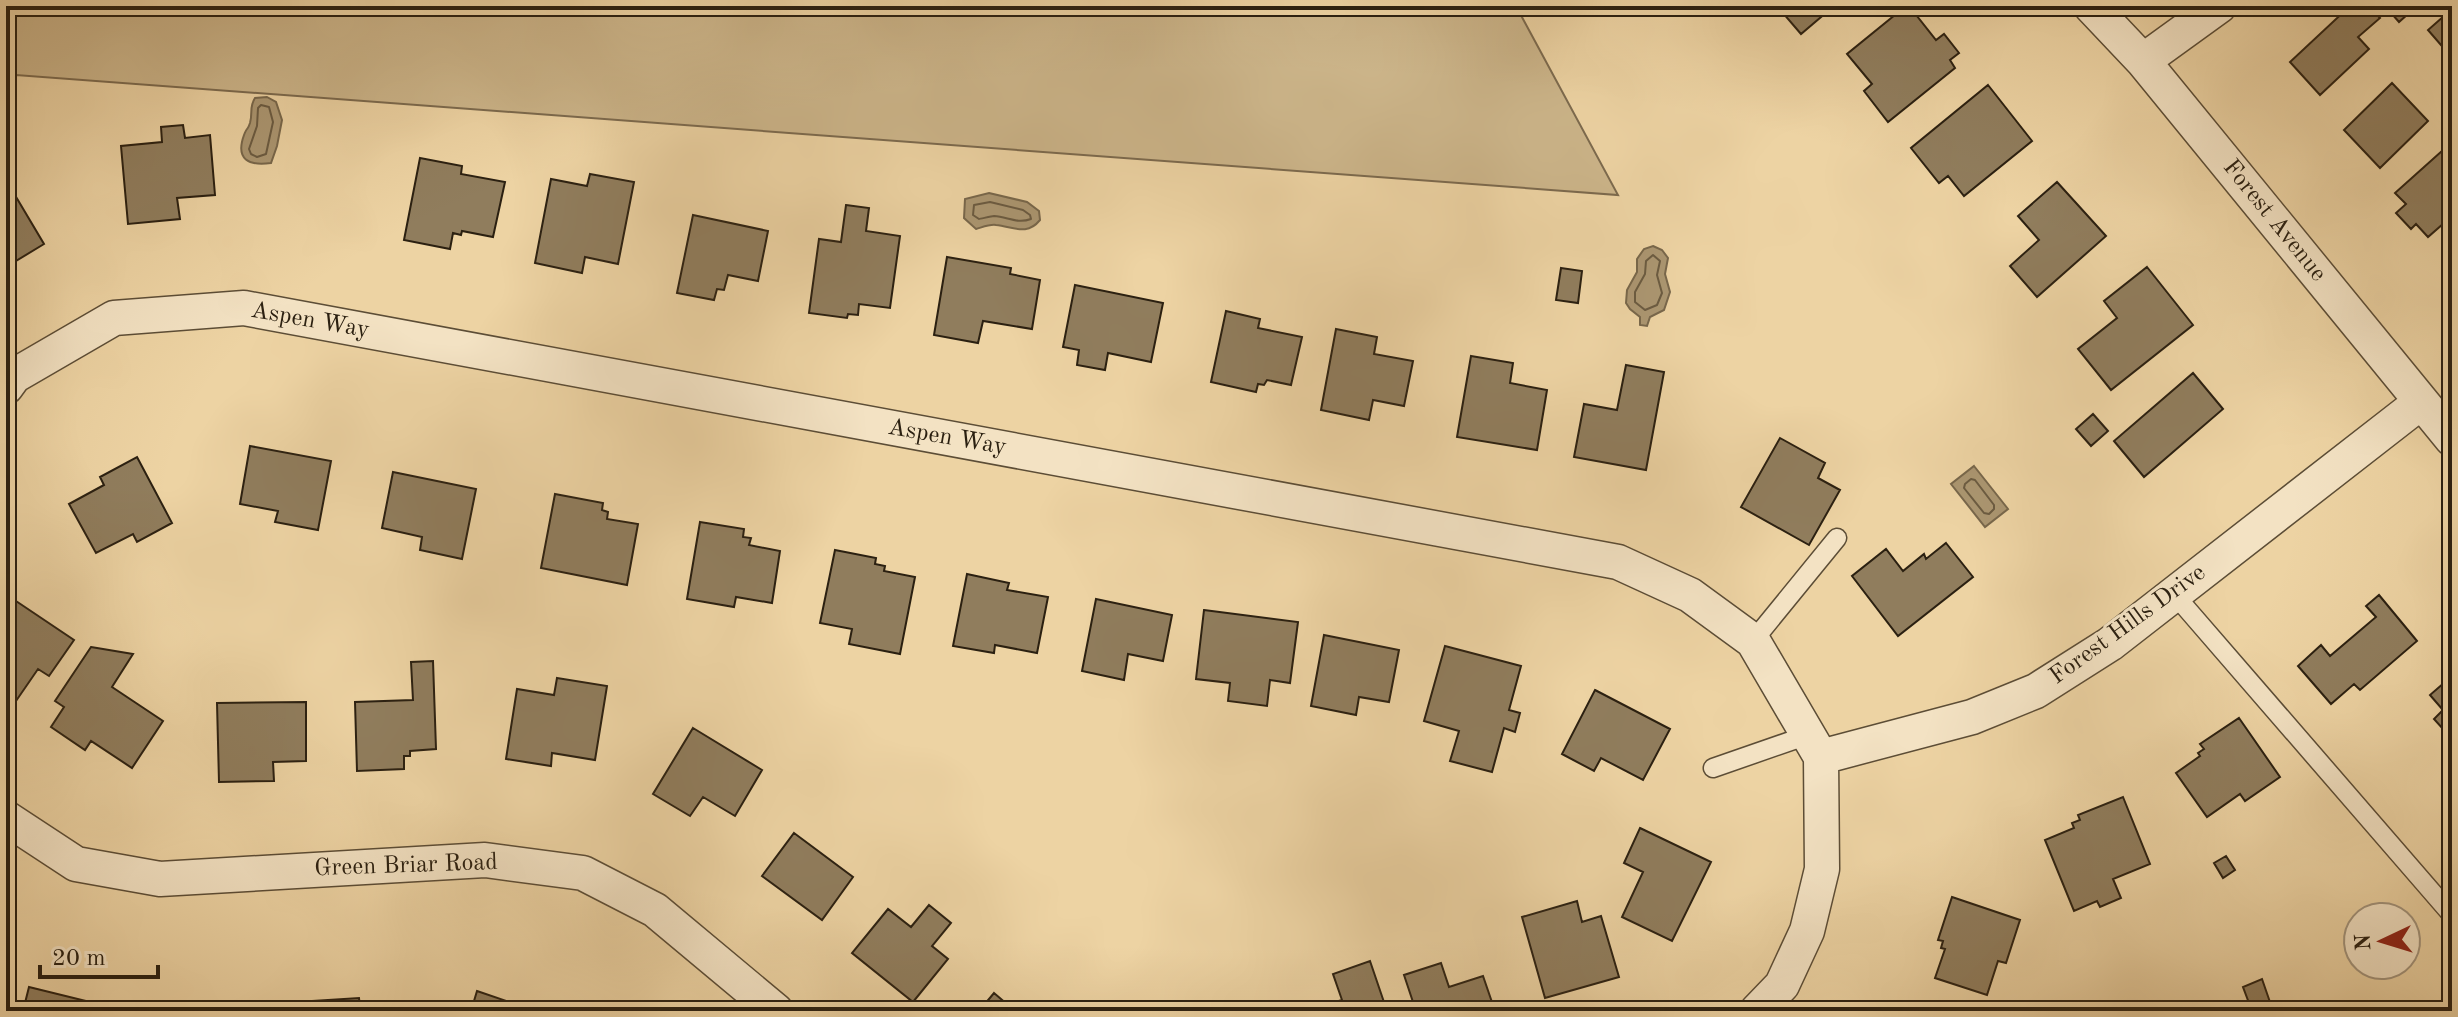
<svg xmlns="http://www.w3.org/2000/svg" width="2458" height="1017" font-family="'Old Standard TT',serif">
	<style>
		.green { fill: #ccb58a; stroke: #7c6a4e; stroke-width: 2 }
		.water { fill: #ab9671; stroke: #78674b; stroke-width: 2 }
		.lines { fill: none; stroke-linecap: round; stroke-linejoin: round }
		.shore { stroke: #6b5b41; stroke-width: 2 }
		.building { fill: #907d5d; stroke: #2b2011; stroke-width: 2 }
		.lane-casing { stroke: #5c4d36; stroke-width: 21 }
		.street-casing { stroke: #5c4d36; stroke-width: 37 }
		.lane { stroke: #f3e2c3; stroke-width: 18 }
		.street { stroke: #f3e2c3; stroke-width: 34 }
		.labels { text-anchor: middle; dominant-baseline: central; stroke-width: 6; stroke-linejoin: round; paint-order: stroke }
		.street-label { font-size: 24px; fill: #2b2011; stroke: #f3e2c3 }
	</style>
	<rect width="100%" height="100%" fill="#edd3a3"/>
	<filter id="stains"><feTurbulence type="fractalNoise" baseFrequency=".0025" numOctaves="4"/><feColorMatrix values="0 0 0 0 .2 0 0 0 0 .09 0 0 0 0 .02 0 0 0 .5 -.17"/></filter>
	<radialGradient id="worn" r=".72"><stop offset=".6" stop-color="#630" stop-opacity="0"/><stop offset="1" stop-color="#630" stop-opacity=".3"/></radialGradient>
	<!-- green -->
	<path class="green" d="M6 6H1516L1618 195 16 75 6 83Z"/>
	<!-- water -->
	<path class="water" d="M267 97 276 102 282 120 277 146 271 163C249 166 235 160 244 135 248 125 247 132 250 123 253 112 249 107 255 98Z
		M989 193 1027 202 1039 211 1040 220C1027 236 1014 227 996 225 990 224 983 227 976 229L964 218 965 199Z
		M1653 246 1662 250 1668 258 1665 274 1670 292 1664 310 1650 317 1647 326 1640 325V317L1630 309 1626 303 1627 290 1637 272V259L1644 249Z
		M1974 466 2008 509 1985 527 1951 484Z"/>
	<g class="lines">
		<!-- shore -->
		<path class="shore" d="M261 105 269 107 273 122 266 154 257 157 251 154 249 149 257 126 258 108Z
			M990 202 1023 210 1030 215 1031 219C1017 224 1008 217 994 216 992 216 980 219 979 219L973 215 974 205Z
			M1653 255 1660 261 1657 275 1662 293 1657 305 1645 310 1635 302V292L1645 274 1646 261Z
			M1971 479 1975 480 1994 505V509L1989 514 1984 513 1964 488 1965 484Z"/>
	</g>
	<!-- building -->
	<path class="building" d="M1777 6H1834L1801 34Z
		M1906 6H1909L1936 40 1944 34 1959 53 1950 60 1955 68 1888 122 1864 91 1872 84 1847 54Z
		M2350 6H2369L2380 18 2358 37 2369 49 2320 95 2290 62Z
		M2385 6H2417L2399 22Z
		M2452 9V49L2447 52 2428 30Z
		M2392 83 2428 121 2380 168 2344 130Z
		M1988 85 2032 141 1964 196 1948 176 1939 183 1911 148Z
		M183 125 185 138 210 135 215 195 177 198 180 219 128 224 121 146 162 142 161 127Z
		M2452 142V216L2428 237 2416 224 2411 229 2396 213 2406 204 2395 193Z
		M420 158 462 166 461 174 505 182 493 237 462 231 461 235 453 233 450 249 404 240Z
		M590 174 634 182 618 264 585 257 582 273 535 263 551 179 587 186Z
		M6 180 44 244 6 267Z
		M2057 182 2106 236 2037 297 2010 266 2039 240 2018 216Z
		M846 205 869 208 866 231 900 236 890 308 859 304 858 315 848 314 847 318 809 313 819 239 841 242Z
		M693 215 768 231 758 281 728 275 724 290 717 289 714 300 677 293Z
		M947 257 1011 268 1010 274 1040 280 1032 329 983 321 978 343 934 335Z
		M2147 267 2193 325 2111 390 2078 349 2117 318 2104 301Z
		M1561 268 1582 271 1578 303 1556 300Z
		M1075 285 1163 303 1151 362 1108 353 1105 370 1077 365 1079 350 1063 347Z
		M1226 311 1260 319 1258 328 1302 337 1291 385 1267 380 1264 385 1258 384 1256 392 1211 382Z
		M1336 329 1377 337 1374 354 1413 361 1404 406 1373 400 1369 420 1321 410Z
		M1471 356 1513 363 1510 383 1547 390 1537 450 1457 437Z
		M1626 365 1664 372 1646 470 1574 457 1584 404 1617 410Z
		M2193 373 2223 409 2144 477 2114 441Z
		M2093 414 2108 431 2091 446 2076 429Z
		M1780 438 1825 463 1818 478 1840 490 1809 545 1741 507Z
		M250 446 331 461 318 530 275 522 278 511 240 504Z
		M137 457 172 523 137 542 133 534 96 553 69 504 104 485 100 477Z
		M393 472 476 489 462 559 420 550 422 537 382 528Z
		M555 494 603 503 602 510 608 512 607 519 638 524 627 585 541 568Z
		M700 522 744 529 743 537 751 538 749 545 780 551 772 603 736 597 734 607 687 599Z
		M1946 543 1973 577 1898 636 1852 576 1886 549 1903 571 1924 554 1926 559Z
		M835 550 876 558 875 564 885 566 884 571 915 577 900 654 849 644 852 629 820 623Z
		M967 574 1009 583 1007 590 1048 597 1037 653 995 645 994 653 953 646Z
		M2379 595 2417 641 2360 690 2354 684 2331 704 2298 666 2321 645 2330 656 2376 617 2366 606Z
		M10 597 74 640 49 676 38 669 16 701 6 695V603Z
		M1096 599 1172 615 1163 661 1128 654 1124 680 1082 671Z
		M1204 610 1298 622 1290 683 1270 680 1267 706 1228 701 1230 683 1196 679Z
		M1324 635 1399 650 1389 702 1359 697 1356 715 1311 706Z
		M1445 646 1521 666 1509 710 1520 713 1515 732 1504 728 1492 772 1450 761 1459 731 1424 721Z
		M91 647 133 654 112 687 163 721 132 768 91 741 85 750 51 727 64 707 55 701Z
		M433 661 436 749 410 751V756H404V769L357 771 355 702 413 700 411 662Z
		M2452 676V739L2434 719 2443 710 2430 695Z
		M557 678 607 686 595 760 552 753 551 766 506 759 517 689 554 695Z
		M1595 690 1670 729 1643 780 1601 758 1594 771 1562 754Z
		M306 702V761L273 762 274 781 219 782 217 703Z
		M2239 718 2280 777 2245 801 2240 794 2207 817 2176 773 2200 756 2198 753 2204 749 2200 744Z
		M693 728 762 770 735 816 703 797 690 816 653 794Z
		M2123 797 2150 864 2113 879 2121 898 2100 907 2097 901 2074 911 2045 840 2074 828 2072 823 2080 820 2078 815Z
		M1640 828 1711 862 1672 941 1622 917 1643 872 1624 863Z
		M794 833 853 877 822 920 762 876Z
		M2226 856 2235 870 2223 878 2214 863Z
		M1952 897 2020 920 2006 963 1998 961 1987 995 1935 978 1945 949 1941 948 1943 941 1938 940Z
		M1577 901 1582 922 1601 916 1619 977 1545 998 1522 917Z
		M929 905 951 923 932 946 948 959 913 1002 852 953 888 909 911 927Z
		M1370 961 1387 1011H1332L1329 1004 1342 1000 1333 974Z
		M1441 963 1449 987 1483 976 1495 1011H1416L1404 975Z
		M2262 979 2271 1005 2252 1011 2243 987Z
		M29 987 90 1002 88 1011H23Z
		M477 991 515 1004 513 1011H471Z
		M994 993 1015 1011H979Z
		M359 998 360 1007 399 1004 400 1011H314L313 1001Z
		M234 1004V1011H174V1007Z"/>
	<g class="lines">
		<!-- lane casing -->
		<g class="lane-casing">
			<path id="lane" d="M2174 594 2452 915
				M1753 641 1837 538
				M1713 768 1808 735"/>
		</g>
		<!-- street casing -->
		<g class="street-casing">
			<path id="street" d="M2091 6 2143 61 2452 439
				M2143 61 2219 6
				M6 387 14 376 114 318 244 308 1618 562 1690 595 1753 641 1821 757
				M6 818 76 864 160 879 485 860 583 873 655 910 776 1011
				M1757 1011 1782 985 1807 931 1822 869 1821 757 1972 717 2036 691 2110 644 2421 402"/>
		</g>
		<!-- lane -->
		<use href="#lane" class="lane"/>
		<!-- street -->
		<use href="#street" class="street"/>
	</g>
	<g class="labels">
		<!-- street labels -->
		<g class="street-label">
			<text transform="translate(2274 221) rotate(51)">Forest Avenue</text>
			<text transform="translate(310 321) rotate(10)">Aspen Way</text>
			<text transform="translate(947 438) rotate(10)">Aspen Way</text>
			<text transform="translate(2128 625) rotate(-36)">Forest Hills Drive</text>
			<text transform="translate(406 866) rotate(-2)">Green Briar Road</text>
		</g>
	</g>
	<!-- margin -->
	<rect width="2458" height="1017" fill="none" stroke="#edd3a3" stroke-width="32"/>
	<rect x="8" y="8" width="2442" height="1001" fill="none" stroke="#2b2011" stroke-width="4"/>
	<rect x="16" y="16" width="2426" height="985" fill="none" stroke="#2b2011" stroke-width="2"/>
	<!-- north arrow -->
	<g transform="translate(2382 941) rotate(266)"><circle r="38" fill="#f3e2c3" stroke="#a3947c" stroke-width="2"/>
	<path d="M0-6L14 30L0 20L-14 30Z" fill="#8f2418"/>
	<text y="-12" font-size="22" font-weight="bold" text-anchor="middle" fill="#2b2011">N</text>
	</g>
	<!-- scale -->
	<path d="M40 965v12h118v-12" fill="none" stroke="#2b2011" stroke-width="4"/>
	<text x="52" y="965" font-size="24" fill="#2b2011" stroke="#f3e2c3" stroke-width="6" paint-order="stroke">20 m</text>
	<rect width="100%" height="100%" filter="url(#stains)"/>
	<rect width="100%" height="100%" fill="url(#worn)"/>
</svg>
